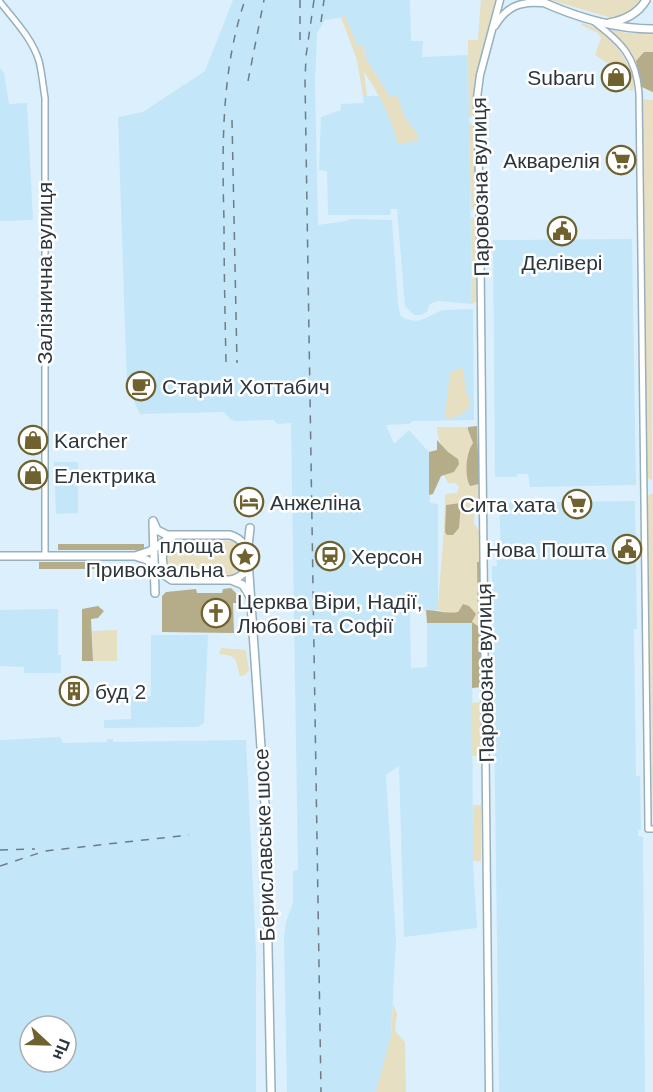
<svg xmlns="http://www.w3.org/2000/svg" width="653" height="1092" font-family="Helvetica,sans-serif">
	<style>
		.built { fill: #c4e6f9; fill-rule: evenodd }
		.green { fill: #e6dfc1 }
		.forest { fill: #b5ac89 }
		.lines { fill: none; stroke-linecap: round; stroke-linejoin: round }
		.tertiary-casing { stroke: #97b0be; stroke-width: 8 }
		.secondary-casing { stroke: #97b0be; stroke-width: 9 }
		.primary-casing { stroke: #97b0be; stroke-width: 10 }
		.tertiary { stroke: #fff; stroke-width: 5 }
		.secondary { stroke: #fff; stroke-width: 6 }
		.primary { stroke: #fff; stroke-width: 7 }
		.rail { stroke: #6e7c84; stroke-width: 1.5; stroke-dasharray: 8 8; stroke-linecap: butt }
		.labels { text-anchor: middle; dominant-baseline: central; stroke-width: 5; stroke-linejoin: round; paint-order: stroke }
		.poi-label { font-size: 21px; fill: #2c363c; stroke: #fff; text-anchor: start }
		.street-label { font-size: 21px; fill: #2c363c; stroke: #fff }
	</style>
	<rect width="100%" height="100%" fill="#dbf0fc"/>
	<!-- built -->
	<path class="built" d="M233 0H410L411 41H423L422 57 468 55 472 304 438 301 430 304 427 312 421 315H414L405 306 397 209H390L391 215H328L327 171 319 170 321 117 341 110V104L364 103 363 96H381L391 117 398 143 418 135 404 116 397 96 390 97 365 57 364 45H357L345 17 325 20 317 33 315 83 318 225 347 221 350 219 392 220 398 303 400 315 405 319 416 321 424 319 442 310 473 309 474 420 413 421 409 424 386 425 394 444 409 430 429 452 430 503 438 504V610L410 611 411 668 427 667V623H472L473 861 477 928 404 937 399 766 386 775 396 940 391 1036 376 1092H287L284 937 286 922 293 903V871L298 870 291 423 277 424 274 420 236 421 230 419 224 412 140 414 127 386 118 117 143 112 205 71Z
		M0 68 4 73 9 104 27 103 33 220 0 221Z
		M632 239 636 485 530 487 528 474H517V477H495L493 240Z
		M54 462H78V513L56 514Z
		M635 501 637 629H634L636 776H640L641 830H638V836L643 837 645 1092H499L492 566H497L496 550H501L499 503Z
		M58 609V655H61V673H24V667L0 666V610Z
		M151 635H208L204 723 198 727 104 728V720L131 719V696H151Z
		M60 737 63 743 107 742V739H113V742L246 740 256 951V1092H0V740ZM30 1026H66V1062H30Z"/>
	<!-- green -->
	<path class="green" d="M481 0H497L474 84 475 111 473 115 469 118 468 40H478Z
		M551 0H643C633 10 626 18 611 18Z
		M345 16 357 45H364L365 57 390 97 397 95 404 116 418 135 417 141 398 144C390 115 381 97 364 72L367 96H363L357 60 341 17Z
		M582 23C609 30 630 59 635 86L632 91 629 90 630 86 629 77 595 55 601 38 598 33 581 25Z
		M613 30 627 33H653V93L642 87C638 64 631 47 612 32Z
		M642 99 653 100 652 480 648 478 646 473Z
		M469 122 475 128 477 204 471 211Z
		M471 217 477 221 478 296 477 301 472 304Z
		M462 367C465 375 464 383 466 391 466 392 470 399 470 400 472 412 456 418 447 419L445 414 450 373Z
		M437 427H468V431L473 443C464 453 466 473 470 485L479 484V502H475L474 524 480 532V562L477 563 479 627 472 623 474 620 463 604 458 612 449 613 438 610C440 571 445 533 445 494L457 493 459 487 456 483H448L444 475 454 472 458 459C445 451 437 443 437 427Z
		M650 494H653V822L647 498Z
		M173 539 234 541 238 547 236 573 232 576 170 575 166 568V548Z
		M117 630V661H93L92 631Z
		M221 648 246 650 249 670 245 675 240 676C235 659 239 656 219 654Z
		M482 702V756H472V703Z
		M473 805H481V861H473Z
		M393 1004 397 1014 395 1031 405 1042 406 1092H376L391 1036Z"/>
	<!-- forest -->
	<path class="forest" d="M644 52H653V92L642 87 636 61Z
		M477 426 479 484 470 486C464 475 466 452 473 443L468 430V427Z
		M437 440 448 452 458 459 459 464 454 472 441 476 433 494 429 495V452L437 450Z
		M461 503 459 528 453 535H447L445 532 446 505Z
		M58 544H144V550H58Z
		M39 562H101V569H39Z
		M477 562H480L482 687 472 688V623H427L426 610C437 610 446 614 458 612L463 604 469 606 476 614 472 622 478 626Z
		M231 588 238 595 239 603H233L234 633 162 632V596L166 592 196 589 197 593H222L223 589Z
		M98 606 104 611 98 618 91 619 93 661H82V609Z"/>
	<g class="lines">
		<!-- tertiary casing -->
		<g class="tertiary-casing">
			<path id="tertiary" d="M0 2C14 20 32 38 39 61 42 73 43 86 45 98V556
				M593 21C621 42 636 56 639 93L648 822V829H653"/>
		</g>
		<!-- secondary casing -->
		<g class="secondary-casing">
			<path id="secondary" d="M495 26C506 7 520 1 541 3
				M489 1092 480 214 477 98 480 75 500 0"/>
		</g>
		<!-- primary casing -->
		<g class="primary-casing">
			<path id="primary" d="M538 0C573 16 614 29 653 29
				M609 23C625 20 638 14 646 0
				M153 523 155 593
				M166 540C161 551 161 565 167 576
				M248 547 250 528
				M0 556H135L150 551 173 536
				M135 556 147 560 161 573 172 580H231C255 575 254 542 230 535H167L157 530 153 521
				M248 560 265 805 271 1092
				M231 580 243 585 249 595"/>
		</g>
		<!-- tertiary -->
		<use href="#tertiary" class="tertiary"/>
		<!-- secondary -->
		<use href="#secondary" class="secondary"/>
		<!-- primary -->
		<use href="#primary" class="primary"/>
		<!-- rail -->
		<path class="rail" d="M300 0V45
			M314 0 306 56 305 81 321 1092
			M321 22 324 0
			M248 81 264 0
			M232 120 237 363
			M226 362C225 315 224 268 224 221 222 148 221 70 245 0
			M0 850 35 849
			M0 866 45 851 189 835"/>
	</g>
	<!-- icons -->
	<defs>
		<g id="shop-ring" transform="scale(1.5)"><circle r="9.5" fill="#fff" stroke="#6f622f" stroke-width="1.5"/><path d="M-5-2.5h2.3a2.7 3.5 0 0 1 5.4 0H5L5.5 6h-11ZM-1.5-2.5h3a1.5 2.3 0 0 0-3 0Z" fill="#6f622f"/></g>
		<g id="supermarket-ring" transform="scale(1.5)"><circle r="9.5" fill="#fff" stroke="#6f622f" stroke-width="1.5"/><path d="M-6-5.5h2.5l.6 2H6L4.5 2H-2.5L-4.4-4H-6ZM-1.5 3.2a1.3 1.3 0 1 0 .1 0ZM3 3.2a1.3 1.3 0 1 0 .1 0Z" fill="#6f622f"/></g>
		<g id="civic-ring" transform="scale(1.5)"><circle r="9.5" fill="#fff" stroke="#6f622f" stroke-width="1.5"/><path d="M-.6-6.5H3V-4.5H.6V-3L4-1V1h2V6H-6V1h2V-1L-.6-3ZM-1.2 2.5V6h2.4V2.5Z" fill="#6f622f"/></g>
		<g id="cafe-ring" transform="scale(1.5)"><circle r="9.5" fill="#fff" stroke="#6f622f" stroke-width="1.5"/><path d="M-5.5-4.5H6V0H3Q3 3.5 0 3.5H-2.5Q-5.5 3.5-5.5 0ZM3-3.2v2h1.7v-2ZM-6 4.5H4V6H-6Z" fill="#6f622f"/></g>
		<g id="hotel-ring" transform="scale(1.5)"><circle r="9.5" fill="#fff" stroke="#6f622f" stroke-width="1.5"/><path d="M-6-4.5h1.5V1H6V5H4.5V3h-9V5H-6ZM-4 0a1.8 1.8 0 1 1 3.6 0ZM.5 0V-2.5h3Q6-2.5 6 0Z" fill="#6f622f"/></g>
		<g id="station-ring" transform="scale(1.5)"><circle r="9.5" fill="#fff" stroke="#6f622f" stroke-width="1.5"/><path d="M-3-6H3Q5-6 5-4V2Q5 4 3 4L4.5 6H3L1.5 4h-3L-3 6H-4.5L-3 4Q-5 4-5 2V-4Q-5-6-3-6ZM-3.5-4v3h7v-3ZM-3.5 1v1.5H-2V1ZM2 1v1.5H3.5V1Z" fill="#6f622f"/></g>
		<g id="sight-ring" transform="scale(1.5)"><circle r="9.5" fill="#fff" stroke="#6f622f" stroke-width="1.5"/><path d="M0-6L1.8-2.2L6-1.7L2.9 1.2L3.7 5.4L0 3.3L-3.7 5.4L-2.9 1.2L-6-1.7L-1.8-2.2Z" fill="#6f622f"/></g>
		<g id="church-ring" transform="scale(1.5)"><circle r="9.5" fill="#fff" stroke="#6f622f" stroke-width="1.5"/><path d="M-1.2-6h2.4v3.5h3.3v2.4h-3.3V6h-2.4V-.1h-3.3v-2.4h3.3Z" fill="#6f622f"/></g>
		<g id="building-ring" transform="scale(1.5)"><circle r="9.5" fill="#fff" stroke="#6f622f" stroke-width="1.5"/><path d="M-4-6H4V6H1V3H-1V6H-4ZM-2.5-4.3h1.7v1.8h-1.7ZM.8-4.3h1.7v1.8H.8ZM-2.5-1h1.7V.8h-1.7ZM.8-1h1.7V.8H.8Z" fill="#6f622f"/></g>
	</defs>
	<g fill-rule="evenodd">
		<use href="#shop-ring" x="616" y="77"/>
		<use href="#supermarket-ring" x="621" y="160"/>
		<use href="#civic-ring" x="562" y="231"/>
		<use href="#cafe-ring" x="141" y="386"/>
		<use href="#shop-ring" x="33" y="440"/>
		<use href="#shop-ring" x="33" y="475"/>
		<use href="#hotel-ring" x="249" y="502"/>
		<use href="#supermarket-ring" x="577" y="504"/>
		<use href="#civic-ring" x="627" y="549"/>
		<use href="#station-ring" x="330" y="556"/>
		<use href="#sight-ring" x="245" y="557"/>
		<use href="#church-ring" x="216" y="613"/>
		<use href="#building-ring" x="74" y="691"/>
	</g>
	<g class="labels">
		<!-- poi labels -->
		<g class="poi-label">
			<text x="595" y="77" text-anchor="end">Subaru</text>
			<text x="600" y="160" text-anchor="end">Акварелія</text>
			<text x="562" y="262" text-anchor="middle">Делівері</text>
			<text x="162" y="386">Старий Хоттабич</text>
			<text x="54" y="440">Karcher</text>
			<text x="54" y="475">Електрика</text>
			<text x="270" y="502">Анжеліна</text>
			<text x="556" y="504" text-anchor="end">Сита хата</text>
			<text x="224" y="545" text-anchor="end">площа<tspan x="224" dy="24">Привокзальна</tspan></text>
			<text x="606" y="549" text-anchor="end">Нова Пошта</text>
			<text x="351" y="556">Херсон</text>
			<text x="237" y="601">Церква Віри, Надії,<tspan x="237" dy="24">Любові та Софії</tspan></text>
			<text x="95" y="691">буд 2</text>
		</g>
		<!-- street labels -->
		<g class="street-label">
			<text transform="translate(480 187) rotate(-91)">Паровозна вулиця</text>
			<text transform="translate(44 273) rotate(-90)">Залізнична вулиця</text>
			<text transform="translate(485 673) rotate(-91)">Паровозна вулиця</text>
			<text transform="translate(264 845) rotate(-92)">Бериславське шосе</text>
		</g>
	</g>
	<!-- north arrow -->
	<g transform="translate(48 1044) rotate(112)"><circle r="28" fill="#ffffff" stroke="#abafb1" stroke-width="1.5"/>
	<path d="M0-4.5L10 22L0 15L-10 22Z" fill="#6f622f"/>
	<text y="-9" font-size="16" font-weight="bold" text-anchor="middle" fill="#2c363c">Пн</text>
	</g>
</svg>
